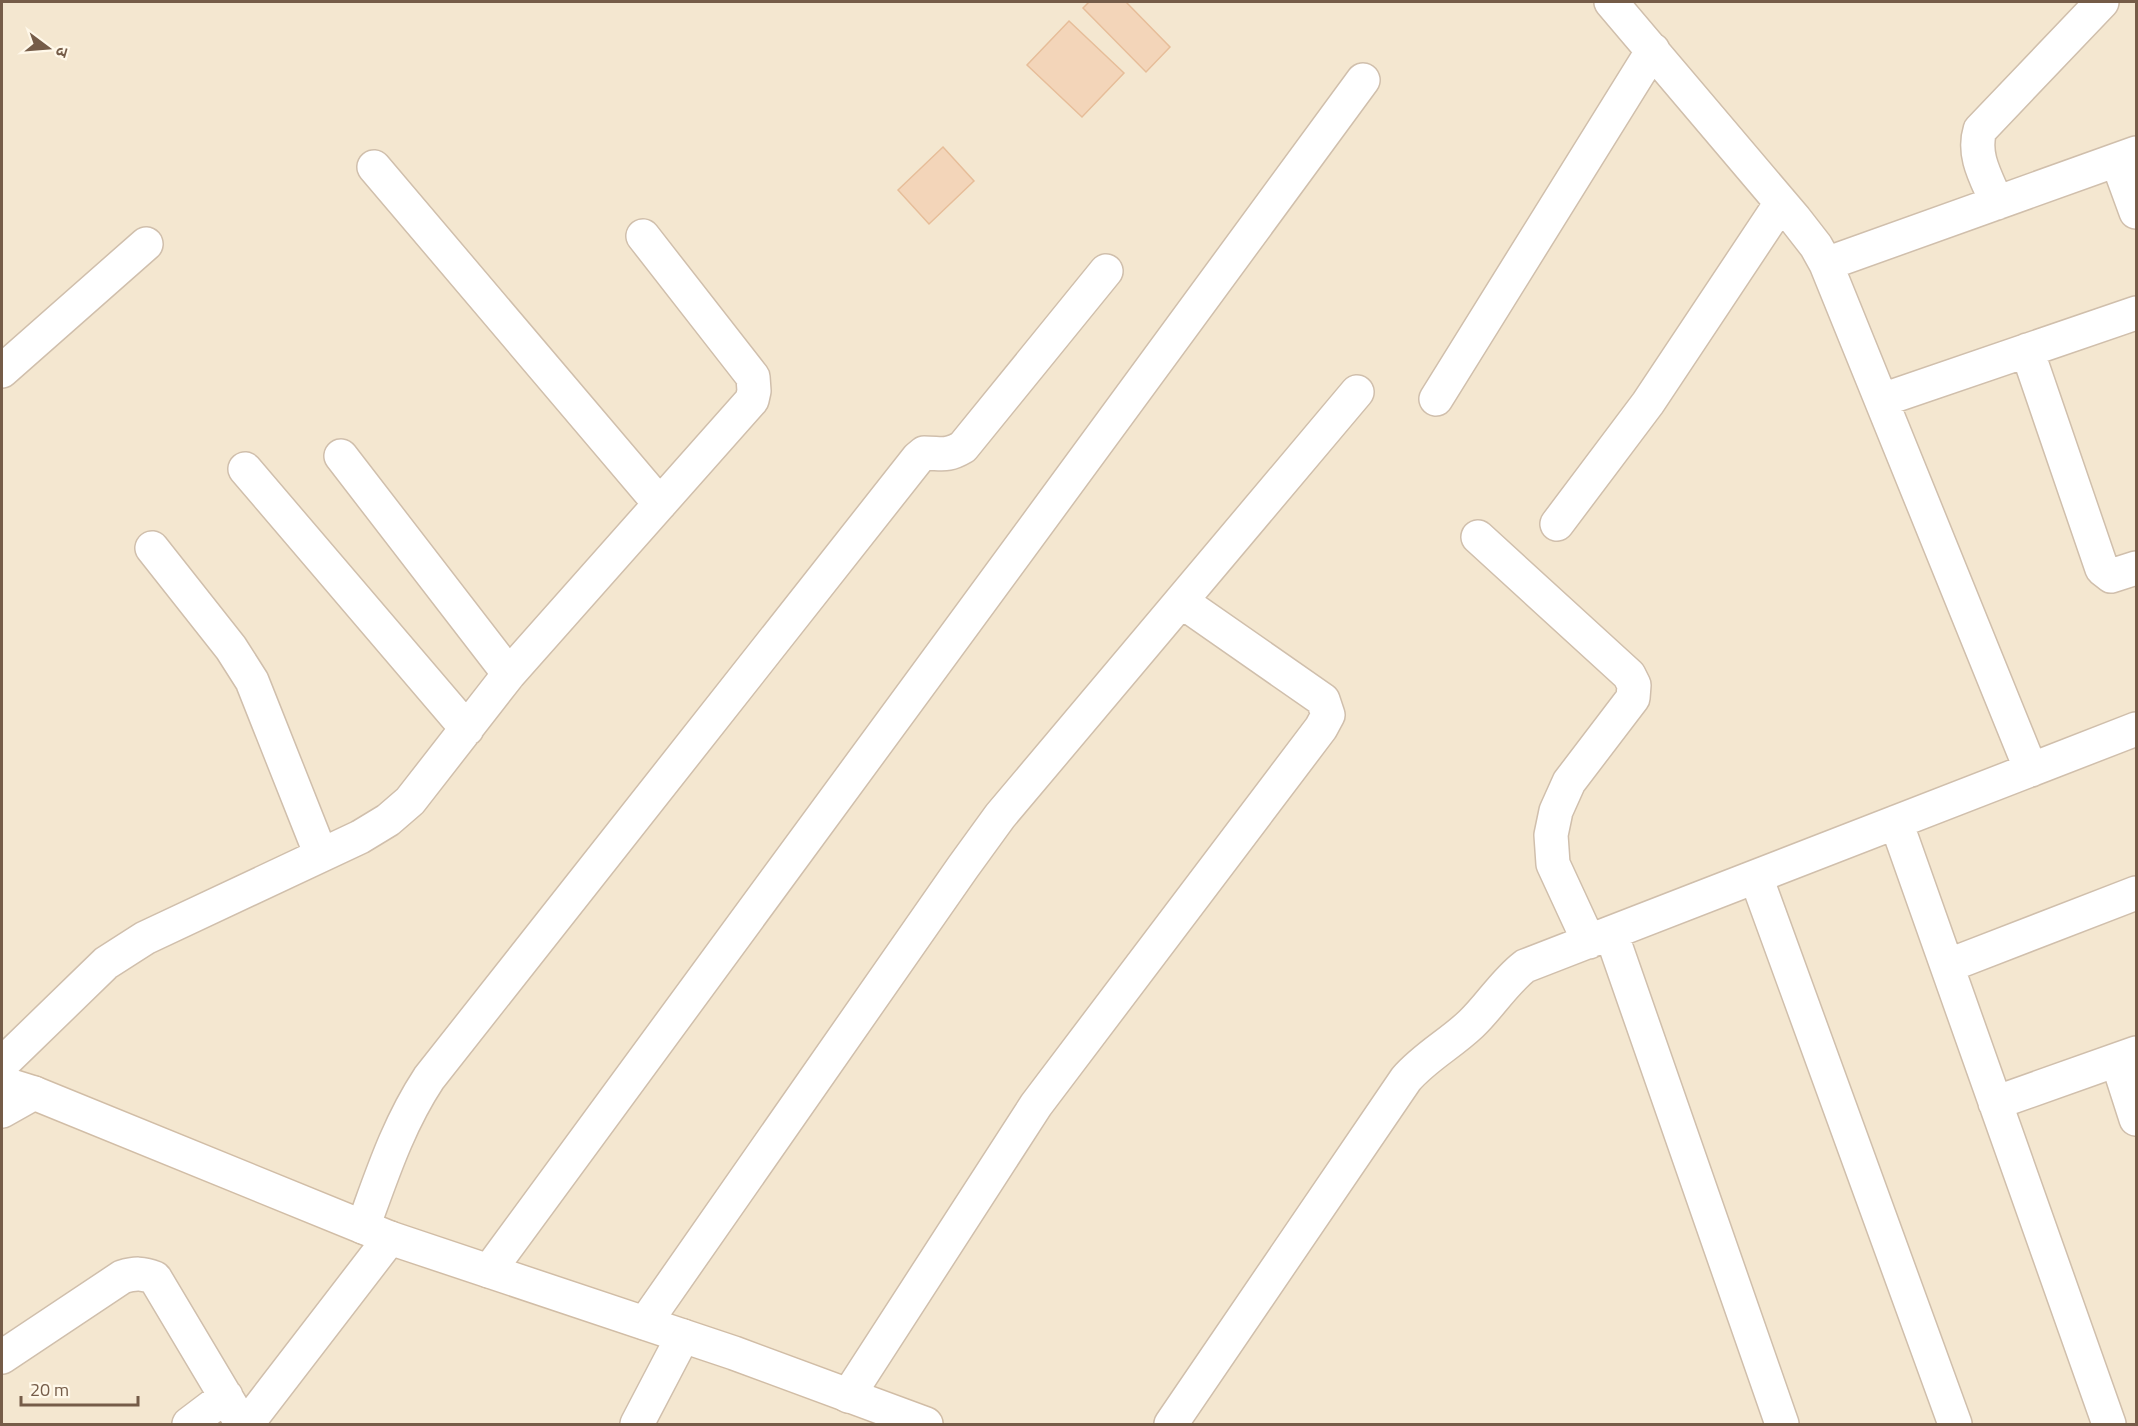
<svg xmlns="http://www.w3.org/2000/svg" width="2138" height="1426" font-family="'Titillium Web','Noto Sans Devanagari',sans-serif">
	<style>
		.residential { fill: #f4e7d0 }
		.building { fill: #f3d5b9; stroke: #e6bd99; stroke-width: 1.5 }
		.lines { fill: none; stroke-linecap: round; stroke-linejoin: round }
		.street-casing { stroke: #d0bfac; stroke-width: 36 }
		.secondary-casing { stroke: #d1bda6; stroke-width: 36 }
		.street { stroke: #fff; stroke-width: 33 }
		.secondary { stroke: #fff; stroke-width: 33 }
	</style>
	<rect width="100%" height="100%" fill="#fdf5e2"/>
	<!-- residential -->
	<path class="residential" d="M2 2H2136V1424H2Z"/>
	<!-- building -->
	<path class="building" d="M1089 2H1126L1170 47 1146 72 1083 8Z
		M1069 21 1124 73 1082 117 1027 65Z
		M943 147 974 181 929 224 898 190Z"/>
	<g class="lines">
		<!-- street casing -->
		<g class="street-casing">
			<path id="street" d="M1611 2 1795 219 1816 246 1826 264 2031 770
				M2117 160 2136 212
				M374 167 660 504
				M1997 203C1987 179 1972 156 1980 130L2102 2
				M1826 264 2136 153
				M2027 350 2102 569 2111 576 2136 568
				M2 371 146 244
				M1436 399 1653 50
				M1882 400 2136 313
				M341 456 509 674
				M245 469 467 729
				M1557 524 1648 403 1781 203
				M1478 537 1629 675 1634 685 1633 698 1569 782 1556 811 1551 835 1553 864 1589 942
				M152 548 231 648 252 681 321 855
				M1896 822 2109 1424
				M1756 877 1955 1424
				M1611 933 1782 1424
				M1947 966 2136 893
				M2117 1060 2136 1119
				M2 1064 106 963 145 938 360 837 388 820 410 801 509 674 752 400 754 391 753 377 643 236
				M1995 1103 2136 1053
				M2 1111 34 1093
				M363 1227C382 1175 398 1125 429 1078L918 458 924 453C942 453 946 457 963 447L1106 271
				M489 1271 1363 80
				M645 1323 963 867 1000 816 1357 392
				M2 1357 122 1277C135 1273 143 1273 155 1278L242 1424
				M848 1396 1036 1105 1321 728 1328 715 1323 700 1181 601
				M189 1424 226 1396
				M247 1424 390 1238
				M637 1424 683 1336
				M1171 1424 1406 1079C1425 1057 1450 1044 1471 1024 1490 1006 1504 982 1525 966L2136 729"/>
		</g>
		<!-- secondary casing -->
		<g class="secondary-casing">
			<path id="secondary" d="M2 1083 34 1093 390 1238 734 1353 926 1424"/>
		</g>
		<!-- street -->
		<use href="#street" class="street"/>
		<!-- secondary -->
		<use href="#secondary" class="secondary"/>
	</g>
	<!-- border -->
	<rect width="2138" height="1426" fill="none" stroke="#755c48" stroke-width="6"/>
	<!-- north arrow -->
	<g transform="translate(48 48) rotate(106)" stroke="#fff8e9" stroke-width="4.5" paint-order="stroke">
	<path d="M0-4.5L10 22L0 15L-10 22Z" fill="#755c48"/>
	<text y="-9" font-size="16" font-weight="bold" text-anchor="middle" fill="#755c48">उ</text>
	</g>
	<!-- scale -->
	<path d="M21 1396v9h117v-9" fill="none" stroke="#755c48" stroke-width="3"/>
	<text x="30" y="1396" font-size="18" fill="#755c48" stroke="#fff8e9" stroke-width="4.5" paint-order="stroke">20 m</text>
</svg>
